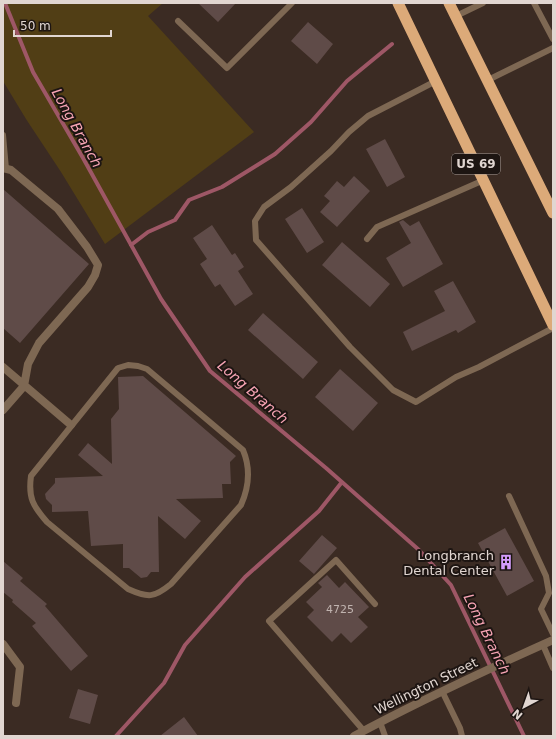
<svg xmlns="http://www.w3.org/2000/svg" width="556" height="739" font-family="'DejaVu Sans',sans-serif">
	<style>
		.green { fill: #513e15 }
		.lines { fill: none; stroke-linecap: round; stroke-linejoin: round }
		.stream { stroke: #9e5766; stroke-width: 4 }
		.building { fill: #5f4b48 }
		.service { stroke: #7e6853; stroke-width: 6 }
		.minor { stroke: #7e6853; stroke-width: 8 }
		.tertiary { stroke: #7e6853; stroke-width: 8 }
		.trunk { stroke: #dcaa79; stroke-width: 11 }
		.labels { text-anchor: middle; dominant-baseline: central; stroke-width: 4; stroke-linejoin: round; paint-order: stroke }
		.number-label { font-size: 11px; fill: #c0b3af }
		.shield { fill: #1d1512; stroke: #a69c98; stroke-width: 1 }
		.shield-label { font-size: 12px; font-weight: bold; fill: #e1d6d1 }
		.poi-label { font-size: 13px; fill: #e1d6d1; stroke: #1d1512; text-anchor: end }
		.street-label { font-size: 13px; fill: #e1d6d1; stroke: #1d1512 }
		.water-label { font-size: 14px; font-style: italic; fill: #f7a4b4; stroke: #1d1512 }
	</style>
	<rect width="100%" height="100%" fill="#3b2b23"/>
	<!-- green -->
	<path class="green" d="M3 3H163L148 16 254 132 105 244 61 172 26 119 3 81Z"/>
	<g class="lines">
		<!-- stream -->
		<path class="stream" d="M5 3 33 72 83 158 161 299 210 371 326 468 419 550 451 585 524 736
			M131 245 148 232 175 220 189 200 222 187 275 154 311 122 347 81 392 44
			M116 736 164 683 185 645 245 577 319 511 342 482"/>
	</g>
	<!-- building -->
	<path class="building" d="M198 3H236L218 22Z
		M308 22 333 44 317 64 291 41Z
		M385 139 405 177 387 187 366 149Z
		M354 176 370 191 337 227 320 212 330 201 324 196 337 181 344 187Z
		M3 189 89 264 20 343 3 328Z
		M302 208 324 242 307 253 285 219Z
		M403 220 410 226 419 221 443 264 403 287 386 258 411 243 399 222Z
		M212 225 232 255 235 253 244 267 238 271 253 294 235 306 220 284 215 287 200 264 207 259 193 238Z
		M342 242 390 284 370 307 322 265Z
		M453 281 476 322 458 333 456 330 412 351 403 332 445 311 434 291Z
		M263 313 318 362 303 379 248 330Z
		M340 369 378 403 353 431 315 397Z
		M143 376 236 456 230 462 231 484H222L223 498 176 499 201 521 185 539 158 516 159 572H151L147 577 141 578 129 568H123V544L91 546 88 511 52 512V505L46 499 45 494 55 483V478L103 476 78 455 88 443 112 464 111 419 119 409 118 377Z
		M505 528 534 581 507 596 478 543Z
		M322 535 337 548 314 574 299 561Z
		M3 561 23 578 20 581 47 604 45 606 88 656 71 671 32 626 36 623 12 602 13 600 3 592Z
		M327 575 339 588 345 582 369 607 358 617 368 627 351 643 341 633 332 642 307 617 314 610 306 602 322 587 318 583Z
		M78 689 98 695 90 724 69 718Z
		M184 717 198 736H160Z"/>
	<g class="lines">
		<!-- service -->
		<path class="service" d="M534 3 553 39
			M456 16 483 3
			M178 21 227 68 292 3
			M488 80 553 48
			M436 81 368 116 349 132 331 151 291 187 264 207 255 221 256 240 350 347 393 390 416 402 456 377 479 367 553 328
			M3 135 6 169
			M367 239 377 227 484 180
			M128 365 138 366 147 369 243 450C251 469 249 487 241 505L171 584C154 598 148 598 128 589L47 522C33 506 28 498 31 476L118 368Z
			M509 496 546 576 549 593 541 609 553 634
			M543 645 553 668
			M442 691 460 728 462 736
			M380 722 385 736
			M364 731 269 621 336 560 375 604"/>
		<!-- minor -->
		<path class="minor" d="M3 168 11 170 58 209 87 247 98 265 95 275 88 287 39 343 28 364 24 386 3 410
			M3 367 71 425
			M3 644 20 667 16 703"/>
		<!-- tertiary -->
		<path class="tertiary" d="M354 736C419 701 486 670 553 640"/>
		<!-- trunk -->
		<path class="trunk" d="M398 3 553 325
			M449 3 553 213"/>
	</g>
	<!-- icons -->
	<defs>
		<g id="building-bare" transform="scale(1.2)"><path d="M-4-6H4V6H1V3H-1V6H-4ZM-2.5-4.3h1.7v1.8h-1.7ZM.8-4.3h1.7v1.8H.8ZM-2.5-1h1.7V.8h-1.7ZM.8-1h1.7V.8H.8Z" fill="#d39cfc" stroke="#1d1512" stroke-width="2.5" paint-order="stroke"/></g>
	</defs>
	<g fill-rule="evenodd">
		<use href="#building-bare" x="506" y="562"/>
	</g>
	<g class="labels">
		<!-- number labels -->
		<g class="number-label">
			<text x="340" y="609">4725</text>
		</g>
		<!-- shield labels -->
		<rect class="shield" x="452" y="154" width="48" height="20" rx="3"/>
		<g class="shield-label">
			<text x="476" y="164">US 69</text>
		</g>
		<!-- poi labels -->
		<g class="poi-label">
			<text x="494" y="555">Longbranch<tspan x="494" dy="15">Dental Center</tspan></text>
		</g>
		<!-- street labels -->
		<g class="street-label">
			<text transform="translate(426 686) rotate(-26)">Wellington Street</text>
		</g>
		<!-- water labels -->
		<g class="water-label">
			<text transform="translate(77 128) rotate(61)">Long Branch</text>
			<text transform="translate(253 392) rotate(41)">Long Branch</text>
			<text transform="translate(487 634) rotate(64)">Long Branch</text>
		</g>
	</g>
	<!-- border -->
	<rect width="556" height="739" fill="none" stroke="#e1d6d1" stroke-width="8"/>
	<!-- north arrow -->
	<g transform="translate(524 707) rotate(221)" stroke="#1d1512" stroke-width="3" paint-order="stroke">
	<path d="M0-3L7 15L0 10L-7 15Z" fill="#e1d6d1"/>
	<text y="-6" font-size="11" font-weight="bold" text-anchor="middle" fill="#e1d6d1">N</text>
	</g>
	<!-- scale -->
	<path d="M14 30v6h97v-6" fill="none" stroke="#e1d6d1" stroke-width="2"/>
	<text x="20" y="30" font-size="12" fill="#e1d6d1" stroke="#1d1512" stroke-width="3" paint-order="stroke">50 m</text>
</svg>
